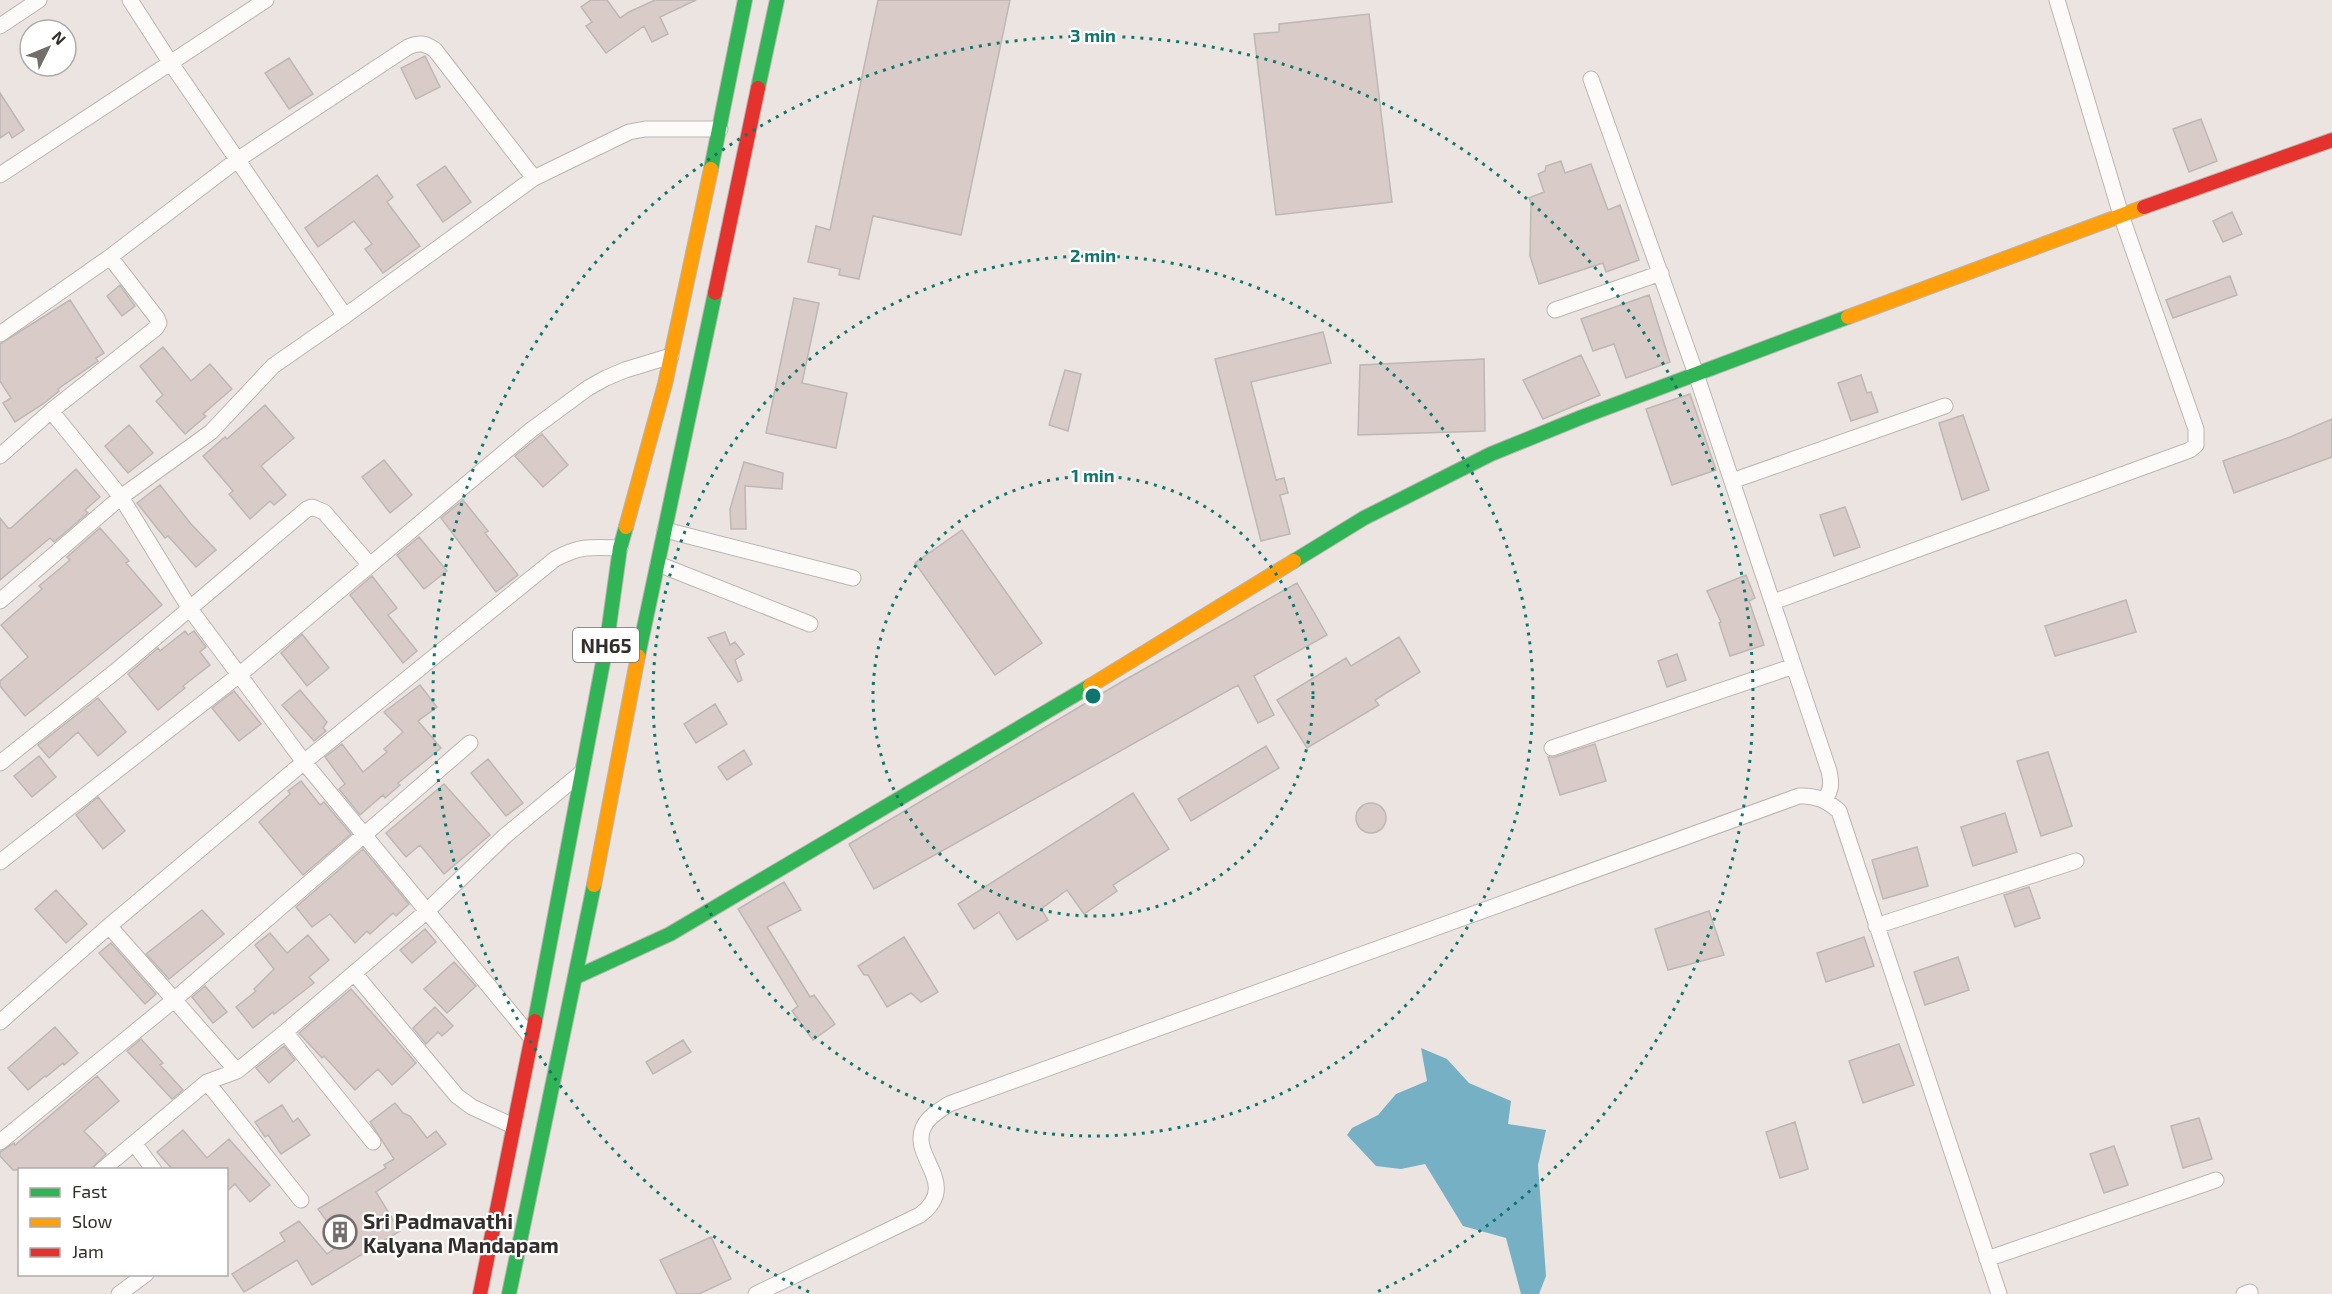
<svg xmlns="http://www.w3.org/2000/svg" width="2332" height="1294" font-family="'Exo 2',sans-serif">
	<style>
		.water { fill: #76b0c4 }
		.building { fill: #d9cbc7; stroke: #bdb7b5; stroke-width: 1.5 }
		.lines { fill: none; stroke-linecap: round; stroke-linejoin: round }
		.street-casing { stroke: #bbb5b2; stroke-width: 17 }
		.fast-casing { stroke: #bbb5b2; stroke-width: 16 }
		.slow-casing { stroke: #bbb5b2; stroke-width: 16 }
		.jam-casing { stroke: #bbb5b2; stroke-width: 16 }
		.street { stroke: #fcfbfa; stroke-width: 15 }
		.fast { stroke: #30b455; stroke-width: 14 }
		.slow { stroke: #ff9f0a; stroke-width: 14 }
		.jam { stroke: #e5322d; stroke-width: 14 }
		.ring { fill: none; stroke: #0f766e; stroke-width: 3; stroke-dasharray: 3 6 }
		.labels { text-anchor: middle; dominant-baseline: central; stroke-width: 4.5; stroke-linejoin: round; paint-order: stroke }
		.shield { fill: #fff; stroke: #706d6b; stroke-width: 1.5 }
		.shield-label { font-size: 20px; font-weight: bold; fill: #322e2b }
		.poi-label { font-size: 21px; font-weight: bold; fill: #322e2b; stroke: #fff; text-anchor: start }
		.centre { fill: #0f766e; stroke: #fff; stroke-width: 3 }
		.ring-label { font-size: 18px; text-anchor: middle; font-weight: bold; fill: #0f766e; stroke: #fff; stroke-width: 4.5; stroke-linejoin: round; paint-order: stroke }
	</style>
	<rect width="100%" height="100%" fill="#ece4e0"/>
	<!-- water -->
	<path class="water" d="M1421 1048 1447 1059 1469 1083 1511 1101 1508 1124 1546 1130 1538 1165 1546 1276 1539 1294H1521L1506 1238 1463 1226 1425 1164 1401 1169 1376 1166 1347 1135 1352 1128 1378 1115 1396 1094 1427 1081Z"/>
	<!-- building -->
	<path class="building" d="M591 0H607L620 18 629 12 655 0H696L660 17 668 34 652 42 644 26 606 53 586 26 592 22 581 7Z
		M878 0H1010L961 235 873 216 859 279 839 275 840 269 808 262 816 226 830 230Z
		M1369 14 1392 202 1276 215 1254 34 1279 32V24Z
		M425 56 440 87 416 99 401 68Z
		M289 58 313 94 289 109 265 73Z
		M0 93 24 130 12 138 9 132 0 138Z
		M2201 119 2217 161 2189 172 2173 129Z
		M1561 161 1565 173 1591 164 1608 210 1620 205 1639 260 1606 272 1603 263 1539 284 1530 256 1531 203 1529 198 1544 192 1538 174 1545 171 1546 166Z
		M445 166 471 202 443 222 417 185Z
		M377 175 393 197 387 202 420 246 383 273 365 249 372 244 354 221 318 247 305 228Z
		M2232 212 2242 234 2223 242 2213 221Z
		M2230 276 2237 295 2173 318 2166 300Z
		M120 285 135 306 122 316 107 296Z
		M1649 295 1670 362 1626 378 1614 344 1593 351 1581 319Z
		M794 298 819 303 802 383 847 393 836 448 766 433Z
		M70 300 104 353 96 358 98 361 58 389 59 391 43 404 15 422 3 403 11 398 0 381V344Z
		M1323 332 1331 363 1251 382 1276 480 1284 478 1288 493 1280 495 1290 534 1261 541 1215 359Z
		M163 347 191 381 210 364 232 389 203 414 206 416 185 434 156 401 163 395 140 366Z
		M1581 355 1600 395 1543 419 1523 380Z
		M1484 359 1485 431 1358 435 1360 365Z
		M1065 370 1081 374 1068 431 1049 425Z
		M1861 375 1867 393 1871 392 1878 412 1851 421 1838 383Z
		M1690 394 1716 470 1672 485 1646 409Z
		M265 405 294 438 261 466 286 495 274 505 270 501 250 519 229 494 233 491 203 456 225 437 227 439Z
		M1963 415 1989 490 1962 500 1939 423Z
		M2332 419V457L2234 493 2223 461 2290 437Z
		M129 425 153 453 128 473 105 446Z
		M542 434 568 465 543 487 515 456Z
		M384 460 412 495 390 513 362 477Z
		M744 462 783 473 782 489 745 486 746 529H731L730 509Z
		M76 469 100 497 85 510 88 513 54 542 50 538 0 580V518L8 528H11Z
		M160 485 191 524 216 550 196 567 168 536 165 538 137 503Z
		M463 500 488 531 485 533 518 575 496 592 441 518Z
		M1845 507 1860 547 1834 556 1820 515Z
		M100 528 129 561 126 563 162 605 25 716 0 686V681L28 657 1 625 42 589 39 586 70 560 67 557Z
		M962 530 1042 643 995 675 915 563Z
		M419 537 447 571 424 589 397 555Z
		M1746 575 1755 598 1749 601 1764 645 1730 656 1719 623 1721 622 1707 591Z
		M372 576 397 608 388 615 417 651 403 663 350 595Z
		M1297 583 1327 635 1254 676 1274 715 1258 723 1238 685 874 889 849 844 1123 681Z
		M2126 600 2136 632 2055 656 2045 626Z
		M185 631 188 635 194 631 206 647 200 652 210 665 183 686 185 688 158 710 128 674 158 648 160 651Z
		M725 632 730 645 735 642 744 654 735 660 742 680 738 682 708 638Z
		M302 634 329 668 307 686 281 653Z
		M1399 637 1420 672 1375 700 1379 705 1307 748 1277 700 1346 658 1351 666Z
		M1677 654 1686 680 1667 687 1658 661Z
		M420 685 437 707 418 721 441 748 398 783 400 785 385 798 383 795 360 815 339 789 345 784 325 757 342 744 363 772 387 752 384 749 403 732 384 712Z
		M300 690 327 722 323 728 326 731 314 741 282 705Z
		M234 691 261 724 239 741 212 708Z
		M98 698 126 732 98 756 78 732 49 758 38 745Z
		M715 704 727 724 696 743 684 724Z
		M1595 744 1606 781 1560 795 1548 757H1555Z
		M1266 746 1279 768 1191 821 1178 799Z
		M744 750 752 764 727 780 718 767Z
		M2048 752 2072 826 2041 836 2017 761Z
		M39 756 56 777 32 797 14 776Z
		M488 759 523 803 506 816 471 773Z
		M301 781 320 805 324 802 351 834 303 875 259 822 290 794 288 791Z
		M444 784 490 835 444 874 420 845 406 857 386 833Z
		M1133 793 1169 849 1113 885 1117 891 1084 914 1067 890 1041 909 1048 920 1017 940 999 912 974 929 958 904Z
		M98 797 125 831 103 849 76 815Z
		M1356 818a15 15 0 1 1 30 0a15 15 0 1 1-30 0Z
		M2005 813 2017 852 1973 866 1961 827Z
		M1917 847 1928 886 1883 899 1872 860Z
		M363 849 409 904 396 916 393 913 370 934 367 931 355 943 330 914 312 927 296 907Z
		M784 882 801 910 767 927 810 997 814 995 835 1024 813 1040 792 1011 798 1006 738 909Z
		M2029 887 2040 918 2015 927 2004 895Z
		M56 890 87 924 66 943 35 909Z
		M202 910 224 934 169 979 146 954Z
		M1709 911 1724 955 1668 970 1655 929Z
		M425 929 436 942 412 963 400 950Z
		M270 933 287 953 308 935 329 960 309 977 314 983 287 1004 274 1014 273 1012 253 1028 236 1007 256 991 254 989 274 969 255 945Z
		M904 937 938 992 921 1002 911 993 887 1007 868 975H864L858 966Z
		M1864 937 1874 966 1826 982 1817 953Z
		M111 943 156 994 145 1004 99 953Z
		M1958 957 1969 990 1925 1005 1914 972Z
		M454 962 476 986 447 1013 424 989Z
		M205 986 227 1012 213 1023 192 997Z
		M351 989 416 1063 392 1085 378 1069 355 1090 324 1056 322 1058 299 1033Z
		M435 1007 453 1026 442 1036 438 1032 426 1044 413 1028Z
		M55 1027 78 1053 64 1065 63 1063 46 1077 45 1076 28 1090 8 1068Z
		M141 1039 163 1063 160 1065 183 1090 172 1099 127 1051Z
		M683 1040 691 1052 653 1074 646 1062Z
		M1899 1044 1914 1085 1863 1103 1849 1061Z
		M284 1046 295 1060 269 1083 256 1068Z
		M97 1076 119 1101 84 1131 106 1154 90 1170H13L0 1156V1152L14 1143 15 1145Z
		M395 1103 403 1113 410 1116 427 1138 436 1131 446 1144 376 1192 400 1231 312 1285 297 1260 244 1292 232 1274 285 1241 280 1233 299 1221 327 1254 342 1243 318 1209 386 1168 384 1165 394 1159 370 1122Z
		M282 1105 293 1122 298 1118 310 1135 281 1154 268 1135 265 1137 255 1122Z
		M2199 1118 2212 1159 2183 1168 2171 1126Z
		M1795 1122 1808 1169 1780 1178 1766 1132Z
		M183 1130 207 1158 229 1139 270 1185 250 1202 235 1184 226 1192V1170H173L157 1152Z
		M2114 1146 2128 1185 2104 1193 2090 1154Z
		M711 1237 731 1279 699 1294H677L660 1260Z"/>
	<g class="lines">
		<!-- street casing -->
		<g class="street-casing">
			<path id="street" d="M0 26 39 0
				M1591 79 1696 374 1829 771C1832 783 1831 790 1825 800
				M0 175 266 0
				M1555 310 1661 273
				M345 316 534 178 629 132 645 129H720
				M0 334 110 257 237 160 408 47C419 42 425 43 435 50L534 178
				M51 411 121 497 190 609 304 762 530 1036
				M0 456 51 411 156 328 159 323 157 318 110 257
				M1732 481 1945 406
				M665 530 853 578
				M658 564 810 624
				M0 601 121 497 211 432 273 366 345 316 170 62 130 0
				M1773 602 2190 450 2196 445V429L2121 215 2057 0
				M1552 748 1794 666
				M0 763 116 671 307 509 312 507 324 512 370 565
				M0 862 239 675 531 430 588 388 606 378 625 370 671 356
				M109 926 237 1071
				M1876 926 2076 861
				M354 973 457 1096 472 1107 513 1126
				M0 1022 109 926 304 762 555 559C581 545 592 547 620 548
				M285 1032 373 1142
				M207 1082 301 1200
				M0 1142 174 1000 470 743
				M134 1143 154 1170
				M102 1170 207 1082 237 1071 285 1032 427 911 505 836 581 773
				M1987 1259 2216 1180
				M119 1294 146 1274
				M756 1294 920 1215C962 1183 908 1157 924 1126 929 1116 940 1110 949 1104L1799 796C1816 795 1826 800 1839 811L1999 1294
				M2244 1294 2250 1292"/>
		</g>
		<!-- fast casing -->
		<g class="fast-casing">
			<path id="fast" d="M758 88 777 0
				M711 169 745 0
				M1294 561 1364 518 1491 454 1582 417 1848 317
				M638 656 715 293
				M576 977 670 934 1090 686
				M535 1021 607 641 620 548 626 527
				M509 1294 594 885"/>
		</g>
		<!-- slow casing -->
		<g class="slow-casing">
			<path id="slow" d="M1848 317 2144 207
				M626 527 665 384 711 169
				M1090 686 1294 561
				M594 885 638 656"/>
		</g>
		<!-- jam casing -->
		<g class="jam-casing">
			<path id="jam" d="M2144 207 2332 140
				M715 293 758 88
				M480 1294 535 1021"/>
		</g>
		<!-- street -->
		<use href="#street" class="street"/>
		<!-- fast -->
		<use href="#fast" class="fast"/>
		<!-- slow -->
		<use href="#slow" class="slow"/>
		<!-- jam -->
		<use href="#jam" class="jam"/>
	</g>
	<!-- distance rings -->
	<g class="ring">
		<circle cx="1093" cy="696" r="220"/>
		<circle cx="1093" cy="696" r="440"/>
		<path d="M809 1292A660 660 0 1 1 1377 1292"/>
	</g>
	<!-- icons -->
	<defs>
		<g id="building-ring" transform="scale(1.725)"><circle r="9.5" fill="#fff" stroke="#736e6a" stroke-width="1.5"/><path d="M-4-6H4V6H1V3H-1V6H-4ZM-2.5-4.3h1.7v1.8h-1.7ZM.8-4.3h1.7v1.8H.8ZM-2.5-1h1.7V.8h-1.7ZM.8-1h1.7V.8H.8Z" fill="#736e6a"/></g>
	</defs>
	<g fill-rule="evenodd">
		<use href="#building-ring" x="340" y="1232"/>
	</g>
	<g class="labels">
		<!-- shield labels -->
		<rect class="shield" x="573" y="628" width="66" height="34" rx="4.5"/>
		<g class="shield-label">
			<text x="606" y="645">NH65</text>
		</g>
		<!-- poi labels -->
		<g class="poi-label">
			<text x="363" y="1220">Sri Padmavathi<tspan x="363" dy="24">Kalyana Mandapam</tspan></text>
		</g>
	</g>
	<circle cx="1093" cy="696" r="9" class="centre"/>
	<g class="ring-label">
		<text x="1093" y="42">3 min</text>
		<text x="1093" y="262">2 min</text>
		<text x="1093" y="482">1 min</text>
	</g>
	<!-- legend -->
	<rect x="18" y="1168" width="210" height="108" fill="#ffffff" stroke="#adabaa" stroke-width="1.5"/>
	<rect x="30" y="1188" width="30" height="9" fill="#30b455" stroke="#adabaa" stroke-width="1.5"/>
	<text x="72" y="1198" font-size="18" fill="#322e2b">Fast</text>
	<rect x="30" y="1218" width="30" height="9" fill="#ff9f0a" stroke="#adabaa" stroke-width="1.5"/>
	<text x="72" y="1228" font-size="18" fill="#322e2b">Slow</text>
	<rect x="30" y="1248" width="30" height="9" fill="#e5322d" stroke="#adabaa" stroke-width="1.5"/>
	<text x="72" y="1258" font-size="18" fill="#322e2b">Jam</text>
	<!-- north arrow -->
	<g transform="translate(48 48) rotate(47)"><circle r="28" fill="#ffffff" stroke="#adabaa" stroke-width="1.5"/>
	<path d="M0-4.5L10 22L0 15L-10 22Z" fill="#736e6a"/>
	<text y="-9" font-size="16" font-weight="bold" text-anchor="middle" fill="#322e2b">N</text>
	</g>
</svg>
